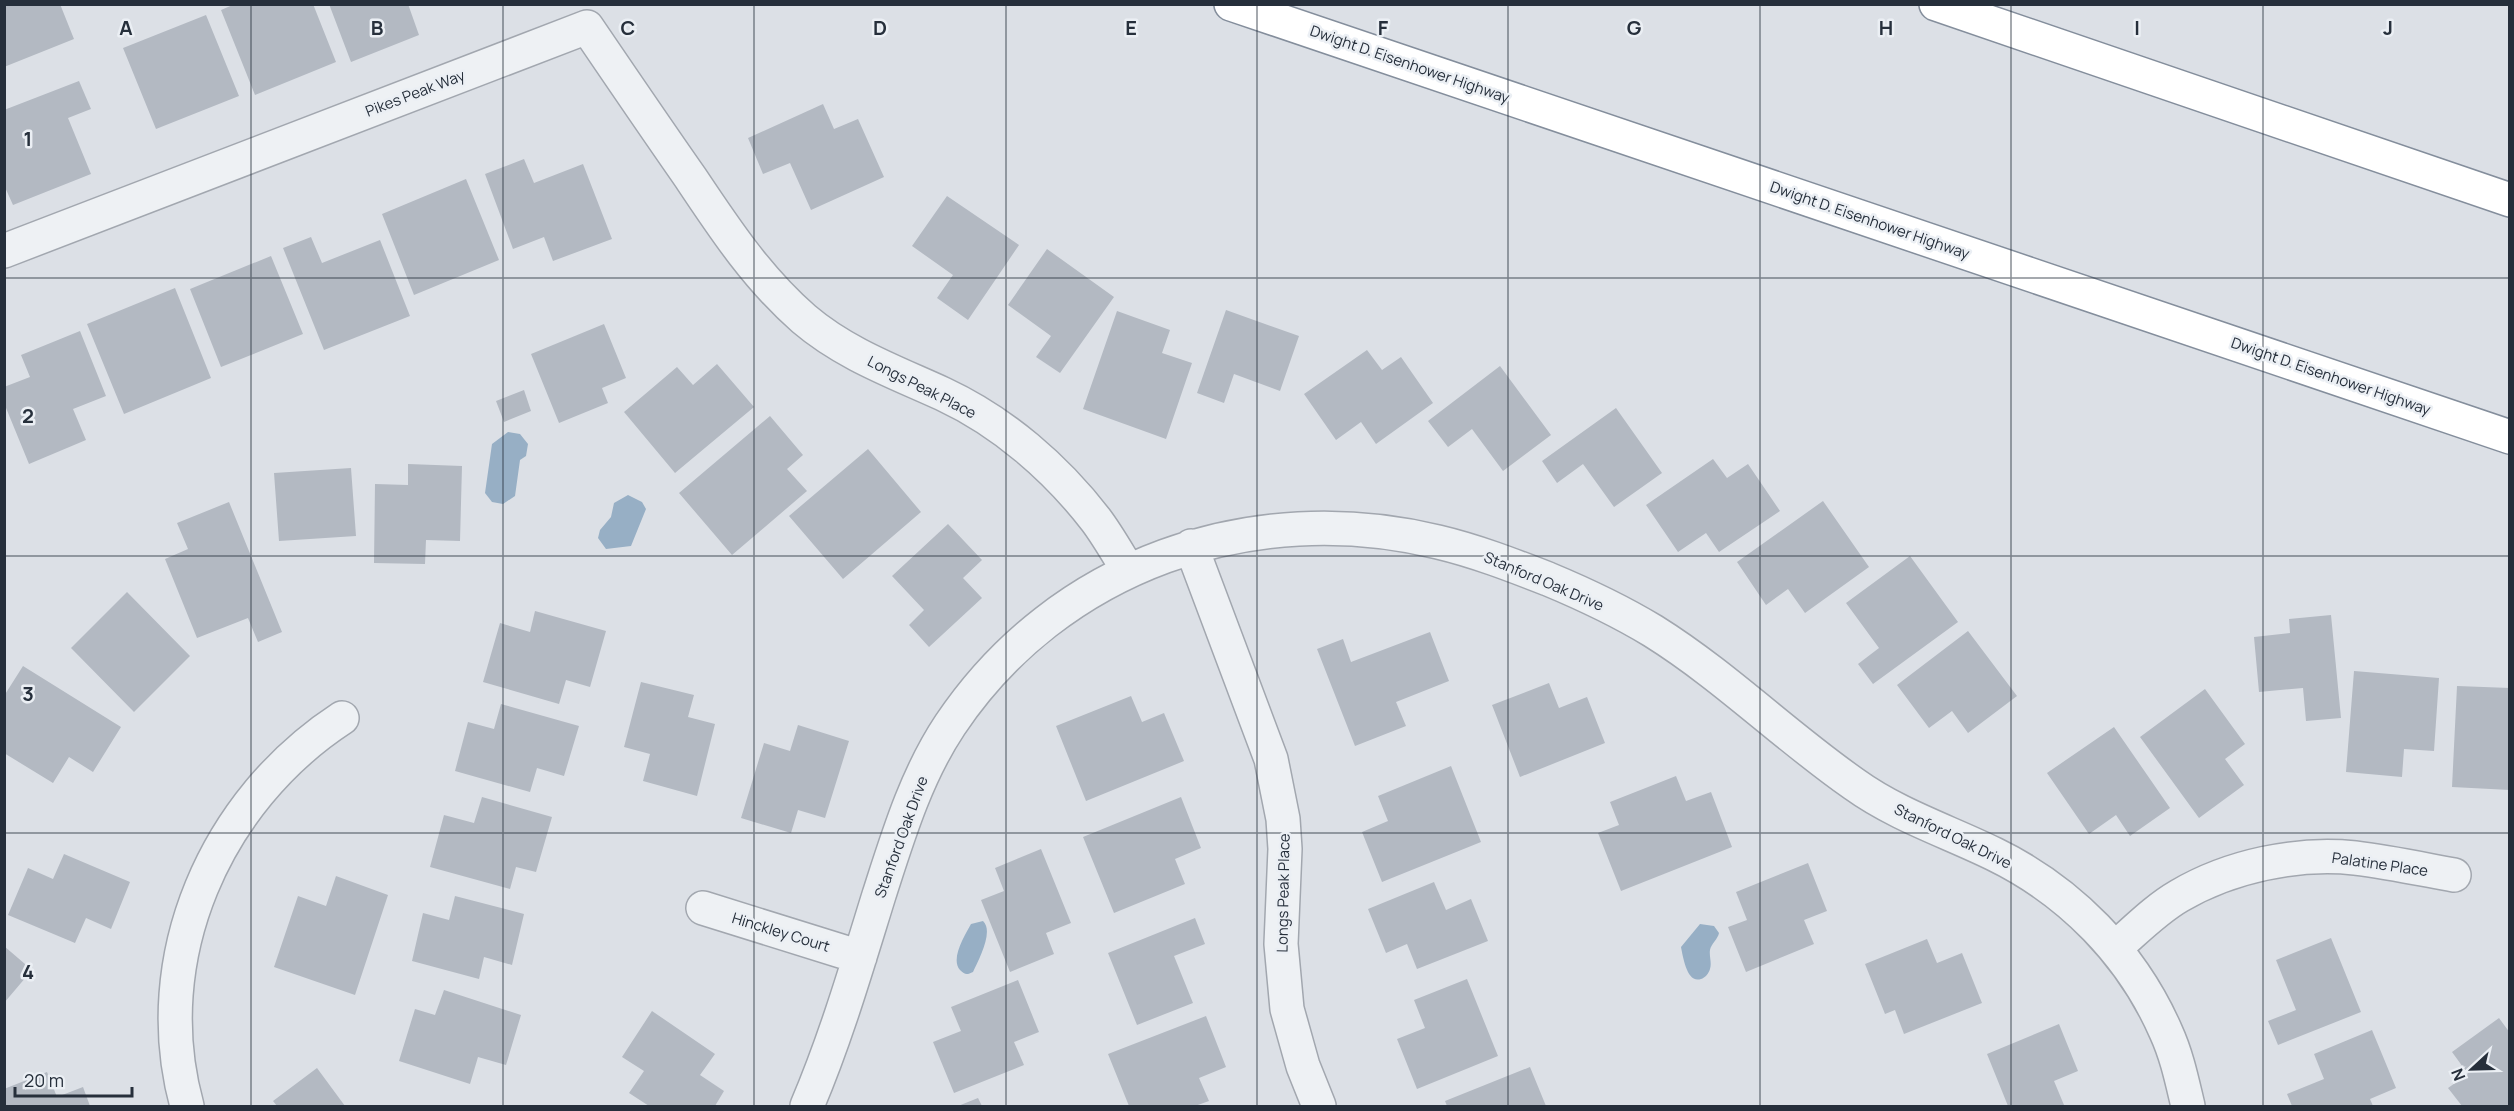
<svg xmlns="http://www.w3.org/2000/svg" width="2514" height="1111" font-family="Manrope,sans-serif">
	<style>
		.water { fill: #97afc5 }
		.building { fill: #b3b9c2 }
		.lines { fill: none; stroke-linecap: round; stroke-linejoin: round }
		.minor-casing { stroke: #a2a7af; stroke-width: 36 }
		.motorway-casing { stroke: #848e9c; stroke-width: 36 }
		.minor { stroke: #eef1f4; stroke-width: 33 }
		.motorway { stroke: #fff; stroke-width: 33 }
		.grid { fill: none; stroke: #262f3b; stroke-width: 1.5; stroke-opacity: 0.55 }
		.labels { text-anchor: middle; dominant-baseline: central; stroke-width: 5; stroke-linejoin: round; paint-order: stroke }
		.street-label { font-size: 15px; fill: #262f3b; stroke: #ebeff4 }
		.grid-label { font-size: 20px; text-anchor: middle; font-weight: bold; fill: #262f3b; stroke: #ebeff4; stroke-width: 5; stroke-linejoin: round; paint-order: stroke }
	</style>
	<rect width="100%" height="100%" fill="#dce0e6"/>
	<!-- water -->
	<path class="water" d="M508 432 520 434 528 444 526 456 520 460 515 496 503 504 492 502 485 493 492 444Z
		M628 495 642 502 646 509 631 546 606 549 598 538 600 530 611 517 614 503Z
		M983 921C994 931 979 959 973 972 967 975 965 975 960 970 950 959 965 935 971 924Z
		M1700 924 1714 926 1719 933C1718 939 1711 944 1710 950 1709 956 1712 963 1710 969 1709 973 1705 978 1701 979 1687 984 1683 957 1681 947Z"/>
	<!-- building -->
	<path class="building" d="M4 4H60L74 39 4 67Z
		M235 4H313L336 62 255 95 221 10Z
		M329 4H408L419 35 351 62Z
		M206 15 239 96 156 129 123 48Z
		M79 81 91 109 68 118 91 174 13 205 4 185V110Z
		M823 104 834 129 858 119 884 177 811 210 790 163 763 174 748 138Z
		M524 159 534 183 583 164 612 239 553 261 544 237 513 249 485 174Z
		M466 179 499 260 414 295 382 214Z
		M947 196 1019 245 968 320 937 298 953 275 912 246Z
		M311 237 322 263 380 240 410 316 324 350 283 248Z
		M1047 249 1114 297 1060 373 1036 357 1051 336 1008 305Z
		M271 256 303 334 221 367 190 289Z
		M175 288 211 378 124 414 87 324Z
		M1226 310 1299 336 1280 391 1234 374 1224 403 1197 393Z
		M1117 311 1170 330 1162 353 1192 363 1166 439 1083 409Z
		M604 324 626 378 602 388 608 403 559 423 531 354Z
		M80 331 106 396 73 409 86 440 29 464 4 403V387L30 377 21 355Z
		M1367 350 1382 370 1401 357 1433 403 1376 444 1361 422 1336 440 1304 394Z
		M717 364 754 407 675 473 624 412 677 367 693 385Z
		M1500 366 1551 435 1503 471 1472 429 1448 447 1428 421Z
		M524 390 531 411 504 422 496 401Z
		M1616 408 1662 473 1614 507 1583 464 1557 483 1542 461Z
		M770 416 803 455 787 469 807 491 732 555 679 493Z
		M868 449 921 512 843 579 789 516Z
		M1713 459 1727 478 1748 464 1780 511 1719 552 1706 533 1678 552 1646 505Z
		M408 464 462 466 460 541 426 540 425 564 374 563 375 484 408 485Z
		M351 468 356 536 279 541 274 473Z
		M1823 501 1869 567 1805 613 1788 589 1766 605 1737 562Z
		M229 502 282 632 258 642 248 618 197 638 165 559 188 549 177 523Z
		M948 524 982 560 963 578 982 598 929 647 909 625 924 610 892 576Z
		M1910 556 1958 622 1873 684 1858 664 1879 648 1846 603Z
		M127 592 190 656 134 712 71 648Z
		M535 611 606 631 590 687 566 680 559 704 483 682 500 623 530 632Z
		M2331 615 2341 718 2306 721 2303 688 2259 692 2254 637 2290 633 2289 619Z
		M1968 631 2017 696 1968 733 1952 711 1929 728 1897 685Z
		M1430 632 1449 681 1396 702 1406 726 1355 746 1317 649 1343 639 1351 662Z
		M23 666 121 727 93 772 69 757 53 783 4 753V696Z
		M2354 671 2439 678 2434 751 2404 749 2402 777 2346 772Z
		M641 682 694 695 688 717 715 724 697 796 643 781 650 754 624 747Z
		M1549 683 1559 708 1587 697 1605 743 1520 777 1492 705Z
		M2457 686 2510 688V790L2452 787Z
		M2205 689 2245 744 2225 759 2244 785 2199 818 2140 737Z
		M1131 696 1142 722 1164 713 1184 761 1086 801 1056 726Z
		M501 704 579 726 564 776 537 768 530 792 455 771 468 722 494 729Z
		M798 725 849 741 825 818 798 810 791 833 741 818 764 743 790 751Z
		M2114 727 2170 808 2130 836 2116 815 2089 834 2047 773Z
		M1451 766 1481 842 1382 882 1362 832 1388 821 1378 796Z
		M1676 776 1686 801 1711 792 1732 847 1621 891 1598 833 1619 825 1610 802Z
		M482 797 552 817 536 872 516 867 510 889 430 867 444 815 474 823Z
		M1181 797 1201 848 1175 859 1185 884 1114 913 1083 837Z
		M1041 849 1071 923 1046 933 1054 954 1010 972 981 900 1004 891 995 868Z
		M64 854 130 882 111 929 86 918 75 943 8 915 28 868 53 879Z
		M1808 863 1827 911 1804 920 1814 944 1746 972 1728 927 1747 920 1736 892Z
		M336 876 388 895 355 995 274 967 298 896 326 906Z
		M1434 882 1446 910 1471 899 1488 941 1417 969 1407 944 1386 953 1368 909Z
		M455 896 524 914 512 965 484 957 479 979 412 961 423 913 449 920Z
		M1195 918 1205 944 1174 956 1193 1003 1137 1025 1108 953Z
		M2331 938 2361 1012 2278 1045 2268 1021 2296 1010 2276 960Z
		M1927 939 1937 963 1962 953 1982 1003 1904 1034 1895 1010 1885 1014 1865 964Z
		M4 946 32 970 4 1003Z
		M1467 979 1498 1056 1417 1089 1397 1039 1425 1028 1414 1000Z
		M1018 980 1039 1032 1014 1042 1024 1065 954 1093 933 1042 961 1031 951 1007Z
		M444 990 521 1015 506 1065 478 1057 470 1084 399 1061 415 1009 435 1015Z
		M652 1011 715 1054 700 1075 724 1091 715 1106H649L629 1093 644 1071 622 1057Z
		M1206 1016 1226 1067 1199 1078 1209 1101 1195 1106H1129L1108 1054Z
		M2499 1018 2510 1033V1106H2462L2448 1088 2468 1074 2452 1052Z
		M2059 1024 2078 1071 2054 1081 2064 1105 2008 1106 1987 1054Z
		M2372 1030 2396 1088 2370 1099 2373 1106H2292L2287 1094 2324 1079 2314 1054Z
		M1530 1067 1546 1106H1447L1445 1101Z
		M317 1068 345 1106H277L273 1101Z
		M47 1072 57 1097 83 1087 90 1106H4V1089Z
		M978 1098 982 1106H958Z"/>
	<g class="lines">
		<!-- minor casing -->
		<g class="minor-casing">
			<path id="minor" d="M4 251 587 27C621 77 655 127 690 177 724 228 757 278 804 319 845 354 895 372 943 394 1003 422 1056 468 1096 520 1108 536 1118 554 1128 570
				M1191 546 1271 759 1283 819 1285 849 1281 944 1287 1009 1303 1066 1319 1106
				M703 908 860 957
				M2115 948C2136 930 2155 910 2179 896 2230 866 2296 852 2355 858 2388 862 2421 869 2454 875
				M187 1106C146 958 215 801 342 718
				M807 1106C836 1038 857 966 879 895 898 836 916 776 950 725 1058 564 1252 497 1438 542 1476 551 1512 565 1548 579 1584 594 1620 611 1653 631 1725 676 1785 736 1854 784 1897 815 1947 831 1994 854 2070 891 2132 954 2166 1032 2177 1056 2182 1081 2188 1106"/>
		</g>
		<!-- motorway casing -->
		<g class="motorway-casing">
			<path id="motorway" d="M1231 4 2510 437
				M1936 4 2510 200"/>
		</g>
		<!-- minor -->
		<use href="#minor" class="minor"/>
		<!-- motorway -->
		<use href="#motorway" class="motorway"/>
	</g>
	<!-- grid -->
	<path class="grid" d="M251 4V1106M503 4V1106M754 4V1106M1006 4V1106M1257 4V1106M1508 4V1106M1760 4V1106M2011 4V1106M2263 4V1106M4 278H2510M4 556H2510M4 833H2510"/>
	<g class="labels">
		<!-- street labels -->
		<g class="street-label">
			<text transform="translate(1410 64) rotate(19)">Dwight D. Eisenhower Highway</text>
			<text transform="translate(415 93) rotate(-21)">Pikes Peak Way</text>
			<text transform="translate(1870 220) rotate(19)">Dwight D. Eisenhower Highway</text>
			<text transform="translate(2331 376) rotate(19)">Dwight D. Eisenhower Highway</text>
			<text transform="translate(922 387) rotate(27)">Longs Peak Place</text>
			<text transform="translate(1544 581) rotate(23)">Stanford Oak Drive</text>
			<text transform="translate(1953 836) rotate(26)">Stanford Oak Drive</text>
			<text transform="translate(901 837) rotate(-70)">Stanford Oak Drive</text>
			<text transform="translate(2380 864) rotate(8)">Palatine Place</text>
			<text transform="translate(1283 893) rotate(-89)">Longs Peak Place</text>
			<text transform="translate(781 932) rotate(17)">Hinckley Court</text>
		</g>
	</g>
	<g class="grid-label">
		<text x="126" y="35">A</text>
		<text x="377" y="35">B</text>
		<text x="628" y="35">C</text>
		<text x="880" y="35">D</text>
		<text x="1131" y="35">E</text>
		<text x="1383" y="35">F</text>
		<text x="1634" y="35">G</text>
		<text x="1886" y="35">H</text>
		<text x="2137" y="35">I</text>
		<text x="2388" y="35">J</text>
		<text x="28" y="146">1</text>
		<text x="28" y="423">2</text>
		<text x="28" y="701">3</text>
		<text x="28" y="979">4</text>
	</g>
	<!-- border -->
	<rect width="2514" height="1111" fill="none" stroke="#262f3b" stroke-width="12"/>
	<!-- north arrow -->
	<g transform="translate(2472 1069) rotate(248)" stroke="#ebeff4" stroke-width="4.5" paint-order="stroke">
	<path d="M0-4.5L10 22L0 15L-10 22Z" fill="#262f3b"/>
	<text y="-9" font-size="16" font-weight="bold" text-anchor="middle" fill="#262f3b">N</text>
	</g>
	<!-- scale -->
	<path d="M15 1087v9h117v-9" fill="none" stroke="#262f3b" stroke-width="3"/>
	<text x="24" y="1087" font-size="18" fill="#262f3b" stroke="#ebeff4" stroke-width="4.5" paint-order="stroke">20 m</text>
</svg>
